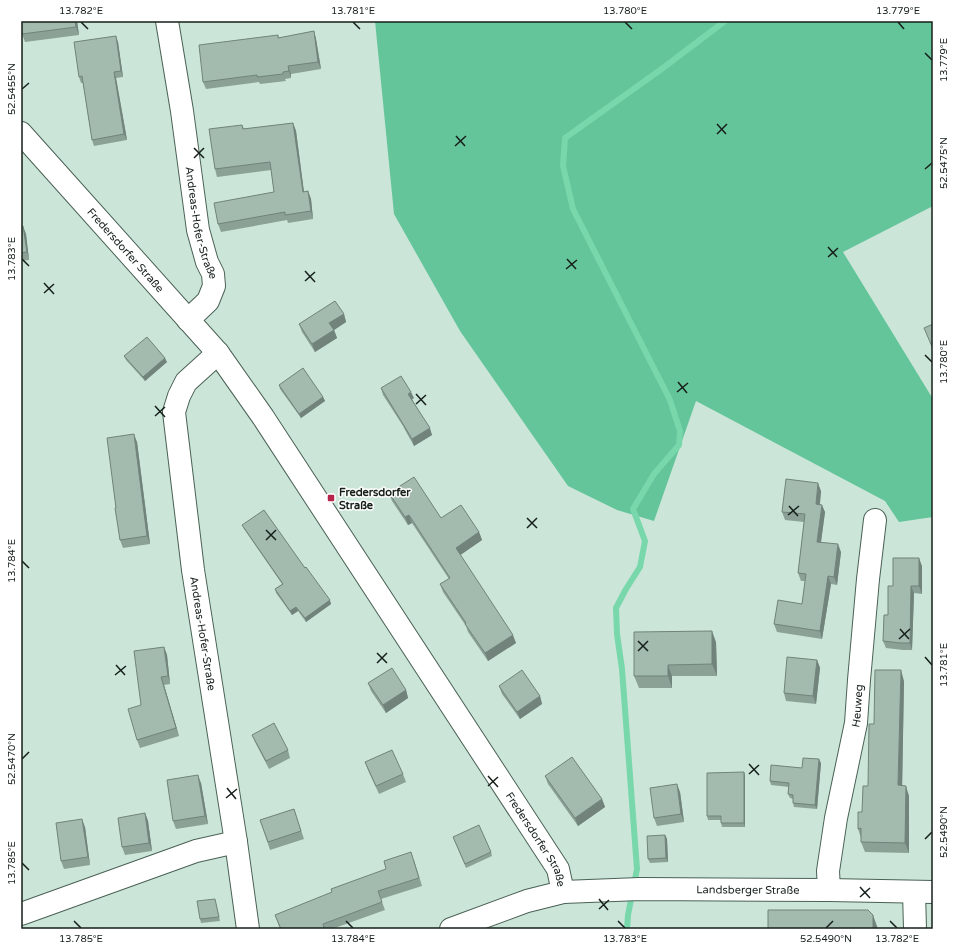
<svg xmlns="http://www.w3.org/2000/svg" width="954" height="950" font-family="'Varela Round',sans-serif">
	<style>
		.forest { fill: #65c59a }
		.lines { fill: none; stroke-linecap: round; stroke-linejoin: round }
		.stream { stroke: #78d7ab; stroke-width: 6 }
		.minor-casing { stroke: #4a6155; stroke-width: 24 }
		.major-casing { stroke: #4a6155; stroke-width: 24 }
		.minor { stroke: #fff; stroke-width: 22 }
		.major { stroke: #fff; stroke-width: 22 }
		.wall { fill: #8ba196 }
		.shaded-wall { fill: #71837a }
		.building { fill: #a2bbae; stroke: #71837a }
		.ticks { fill: none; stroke: #161f1a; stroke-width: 1.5 }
		.poi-dot { fill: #b7264a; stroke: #fff; stroke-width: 1.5 }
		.labels { text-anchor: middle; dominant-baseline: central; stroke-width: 3; stroke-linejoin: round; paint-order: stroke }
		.street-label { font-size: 11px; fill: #161f1a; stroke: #fff }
		.poi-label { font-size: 11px; font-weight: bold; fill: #161f1a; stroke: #fff; text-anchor: start }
		.neatline { fill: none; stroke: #161f1a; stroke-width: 1.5 }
		.ticks-label { font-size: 10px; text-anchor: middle; fill: #161f1a }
	</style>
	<rect width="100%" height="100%" fill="#cbe6d8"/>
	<!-- forest -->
	<path class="forest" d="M375 21H933V206L843 252 933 399V517L899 522 885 501 696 401 654 521 617 510 568 486 460 331 394 214Z"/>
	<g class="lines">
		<!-- stream -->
		<path class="stream" d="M627 929 628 915 637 869 622 669 617 634 616 608 626 589 640 567 645 541 633 509 654 474 679 445 680 431 670 400 573 209 563 166 565 138 663 68 725 21"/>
		<!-- minor casing -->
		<g class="minor-casing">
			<g id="minor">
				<path id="s1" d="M167 21 182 111 198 230 207 262 213 274 214 286 208 301 188 320"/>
				<path id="s2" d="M21 133 218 353 263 417 558 869 563 892"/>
				<path id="s3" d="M218 353 186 382 179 396 174 412 193 570 236 842 248 929"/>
				<path id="s4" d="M829 890 828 871 836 818 856 723 859 680 868 579 875 520"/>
				<path d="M914 892 915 929"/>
				<path d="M21 914 196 851 236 842"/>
			</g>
		</g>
		<!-- major casing -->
		<g class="major-casing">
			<g id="major">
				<path id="s5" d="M451 929 527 901 563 892 640 889 829 890 933 892"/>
			</g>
		</g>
		<!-- minor -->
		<use href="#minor" class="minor"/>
		<!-- major -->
		<use href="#major" class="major"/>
	</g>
	<!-- wall -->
	<path class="wall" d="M77 21 79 35 25 42 22 34Z
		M314 31 316 39 321 69 291 74V78L285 79 286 81 260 84 259 82 206 89 203 82 278 35 279 38Z
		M118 42 123 77 116 78 127 140 94 146 92 140 83 83H81L79 77Z
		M293 123 296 131 304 192 308 191 311 199 313 219 288 223 287 220 221 232 218 224 274 192 271 170 217 177 215 169 242 125 244 129Z
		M21 226 26 234 29 260 21 261Z
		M344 314 346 322 334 330 337 338 315 352 302 332 299 324Z
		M124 356 167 362 145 381 126 360Z
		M279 385 323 397 325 401 301 418 280 389Z
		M381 388 414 398 412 399 432 435 414 446 405 430 403 426 383 395Z
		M137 442 150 544 123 548 120 540 116 508Z
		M821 491 820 504 825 512 821 542 841 552 837 585 831 584 822 639 777 632 774 624 802 604 805 581H801L798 573 804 522 785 520 782 512Z
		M389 493 441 518 479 532 482 540 460 555 516 643 488 661 468 632 466 626 443 592 440 584 449 579 412 523 408 525 392 501Z
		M242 525 305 568 331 604 306 622 298 611 292 615 276 593 275 589 282 584 244 529Z
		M922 566V594L914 593 912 650H903L886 648 883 641 893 586Z
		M716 642 717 676H672V688H639L634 676Z
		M164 647 167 655 170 684 164 685 179 736 140 748 137 740 141 705Z
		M817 660 820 668 816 704 786 701 784 693Z
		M904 681 902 785 909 796V853L865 852 861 842V838L858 829 862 812 868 786 874 724Z
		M368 683 406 690 408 698 386 713 371 691Z
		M499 686 540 696 542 704 520 719 502 694Z
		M252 735 288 750 290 758 269 769 255 742Z
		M365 762 403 774 406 782 379 794 368 770Z
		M821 763 817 809 794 807 793 803V799L790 798 788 794 789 787 771 785 770 781 802 768Z
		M744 772 745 776V827H722L721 823V820H708L707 816Z
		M545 776 602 799 605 807 578 826 548 784Z
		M201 783 208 824 176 829 173 821Z
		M680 792 684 822 657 826 654 818Z
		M294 809 304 839 270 850 260 820Z
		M145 813 148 821 152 851 125 855 122 847Z
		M85 827 90 865 64 869 61 861Z
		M665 835 667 839 668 862 650 863 648 859Z
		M453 837 491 852 492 856 466 868Z
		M414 860 422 886 381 899 385 910 332 929H280L275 915Z
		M216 903 220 921 201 923 200 919Z"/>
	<!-- shaded-wall -->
	<path class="shaded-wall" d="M75 21H77L79 35 76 27Z
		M314 31 316 39 321 69 318 62Z
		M116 36 118 42 123 77 121 71Z
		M288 66 291 74V78L289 71Z
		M114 72 116 78 127 140 124 134Z
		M293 123 296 131 305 200 303 192Z
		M308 191 311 199 313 219 311 211Z
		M23 226 26 234 29 260 27 252Z
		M344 314 346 322 334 330 337 338 315 352 312 344 329 323Z
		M165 358 167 362 145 381 143 377Z
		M411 392 414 398 411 400 408 394Z
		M323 397 325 401 301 418 299 414Z
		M430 428 432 435 414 446 412 439Z
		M134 434 137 442 150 544 147 536Z
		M818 483 821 491 819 512 816 504Z
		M822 505 825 512 820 549 817 542Z
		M409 515 412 523 408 525 405 517Z
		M479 532 482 540 459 556 456 548Z
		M838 544 841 552 837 585 834 577Z
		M919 558 922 566V594L919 586Z
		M828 576 831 584 822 639 820 631Z
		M911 586 914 593 912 650 910 643Z
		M330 600 331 604 306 622 305 618Z
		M296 607 298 611 292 615 290 611Z
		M712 631 716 642 717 676 712 664Z
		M513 635 516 643 488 661 485 653Z
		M164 647 167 655 170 684 168 676Z
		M817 660 820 668 816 704 813 696Z
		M668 665 672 676V688L668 676Z
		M901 670 904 681 902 795 898 785Z
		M161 677 164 685 179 736 176 728Z
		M406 690 408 698 386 713 383 705Z
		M540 696 542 704 520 719 517 712Z
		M819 759 821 763 817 809 815 805Z
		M744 772 745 776V827L744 823Z
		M198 775 201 783 208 824 205 816Z
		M677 784 680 792 684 822 681 814Z
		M906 786 909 796V853L905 843Z
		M602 799 605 807 578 826 575 818Z
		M145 813 148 821 152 851 149 843Z
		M82 819 85 827 90 865 88 857Z
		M665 835 667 839 668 862 666 858Z
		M873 915 878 929H873Z"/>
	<!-- building -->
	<path class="building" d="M21 21H75L76 27 22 34Z
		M314 31 318 62 288 66 289 71 283 72V74L257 77V75L203 82 199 45 278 35V38Z
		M116 36 121 71 114 72 124 134 92 140 82 76 79 77 74 42Z
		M293 123 303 192 308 191 311 211 285 215V212L218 224 214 203 274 192 270 162 215 169 209 129 242 125 243 129Z
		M21 226H23L27 252 21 253Z
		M335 301 344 314 329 323 334 330 312 344 299 324Z
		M933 324V349L924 328Z
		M147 337 165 358 143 377 124 356Z
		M303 368 323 397 299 414 279 385Z
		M401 376 411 392 408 394 430 428 412 439 403 424 381 388Z
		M134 434 147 536 120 540 115 508H116L107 438Z
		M414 477 441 518 461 505 479 532 456 548 513 635 485 653 465 624 466 623 440 584 450 578 409 515 405 517 389 493Z
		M786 479 818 483 816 504 822 505 817 542 838 544 834 577 828 576 820 631 774 624 778 600 802 604 806 574 798 573 805 514 782 512Z
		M264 510 305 568 306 567 330 600 305 618 296 607 290 611 275 589 283 584 242 525Z
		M893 558H919V586H911L910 643H900L883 641 884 615H888V586H893Z
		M712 631V664L668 665V676H634V632Z
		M164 647 168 676 161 677 176 728 137 740 128 709 141 705 134 651Z
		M787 657 817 660 813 696 784 693Z
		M392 668 406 690 383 705 368 683Z
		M522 670 540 696 517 712 499 686Z
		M875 670H901L898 785 906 786 905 843 861 842V828L858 829V812H862L863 786H868L869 724H874Z
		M274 723 288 750 266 761 252 735Z
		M392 750 403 774 376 786 365 762Z
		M572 757 602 799 575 818 545 776Z
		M803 758 819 759 815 805 793 803V795L788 794 789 783 770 781 771 765 802 768Z
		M744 772V823H721V816H707V773Z
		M198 775 205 816 173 821 167 780Z
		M677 784 681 814 654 818 650 788Z
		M294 809 301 831 268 842 260 820Z
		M145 813 149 843 122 847 118 818Z
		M82 819 88 857 61 861 56 823Z
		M479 825 491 852 465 864 453 837Z
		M665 835 666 858 648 859 647 836Z
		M411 852 419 878 378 891 382 902 323 924 324 928 322 929H281L275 915 332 892 331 889 386 869 384 861Z
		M215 899 219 917 200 919 197 901Z
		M768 910H868L873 915V929H768Z"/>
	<!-- ticks -->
	<path class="ticks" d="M81 22 88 29M353 22 360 29M625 22 632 29M898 22 904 29M925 53 932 60M22 89 29 83M717 124 726 134M717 134 727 124M456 136 465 146M455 146 466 136M194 148 204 158M194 158 204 148M925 169 932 163M828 247 837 257M828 257 838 248M22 259 29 266M567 259 576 269M566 269 577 260M305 271 315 282M305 281 315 272M44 283 54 294M44 293 54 284M925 355 932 362M678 382 687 393M677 392 688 383M416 394 426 405M416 404 426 395M155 406 165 417M155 416 165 407M789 506 798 516M788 515 799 506M527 518 537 528M527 528 537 518M266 530 276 540M266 540 276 530M22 561 29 568M900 629 909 639M899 639 910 629M638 641 648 651M638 651 648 641M377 653 387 663M925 657 932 665M377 663 387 653M116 665 125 675M115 675 126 666M22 759 29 752M749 764 759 775M749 774 759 765M488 776 498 787M488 786 498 777M227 788 236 799M226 798 237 789M925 839 932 832M22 863 29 870M860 887 870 898M860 897 870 888M599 899 608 910M599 909 609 900M74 921 81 928M346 921 353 928M618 921 625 928M890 921 897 928M826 928 833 921"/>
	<!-- markers -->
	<rect class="poi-dot" x="327" y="494" width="8" height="8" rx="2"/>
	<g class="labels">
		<!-- street labels -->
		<g class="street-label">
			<text stroke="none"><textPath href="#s1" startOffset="205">Andreas-Hofer-Straße</textPath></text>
			<text stroke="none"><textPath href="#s2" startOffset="157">Fredersdorfer Straße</textPath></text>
			<text stroke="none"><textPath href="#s3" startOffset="299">Andreas-Hofer-Straße</textPath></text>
			<text stroke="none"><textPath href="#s4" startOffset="187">Heuweg</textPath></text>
			<text stroke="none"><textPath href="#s2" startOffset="877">Fredersdorfer Straße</textPath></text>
			<text stroke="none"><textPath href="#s5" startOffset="303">Landsberger Straße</textPath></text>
		</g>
		<!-- poi labels -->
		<g class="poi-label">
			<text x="339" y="492">Fredersdorfer<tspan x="339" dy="13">Straße</tspan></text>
		</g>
	</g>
	<!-- border -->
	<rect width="954" height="950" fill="none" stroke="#ffffff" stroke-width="44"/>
	<rect x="22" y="22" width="910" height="906" class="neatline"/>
	<g class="ticks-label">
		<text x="81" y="14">13.782°E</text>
		<text x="353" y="14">13.781°E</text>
		<text x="625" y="14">13.780°E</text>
		<text x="898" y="14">13.779°E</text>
		<text transform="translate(943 60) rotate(-90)" y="4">13.779°E</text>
		<text transform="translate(11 89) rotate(-90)" y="4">52.5455°N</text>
		<text transform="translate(943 163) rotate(-90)" y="4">52.5475°N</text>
		<text transform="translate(11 259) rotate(-90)" y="4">13.783°E</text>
		<text transform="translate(943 362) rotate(-90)" y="4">13.780°E</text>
		<text transform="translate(11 561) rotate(-90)" y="4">13.784°E</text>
		<text transform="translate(943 665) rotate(-90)" y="4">13.781°E</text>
		<text transform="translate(11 759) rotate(-90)" y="4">52.5470°N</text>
		<text transform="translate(943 832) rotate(-90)" y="4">52.5490°N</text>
		<text transform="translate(11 863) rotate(-90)" y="4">13.785°E</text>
		<text x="81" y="942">13.785°E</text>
		<text x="353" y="942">13.784°E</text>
		<text x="625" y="942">13.783°E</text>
		<text x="826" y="942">52.5490°N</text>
		<text x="897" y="942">13.782°E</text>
	</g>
</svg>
